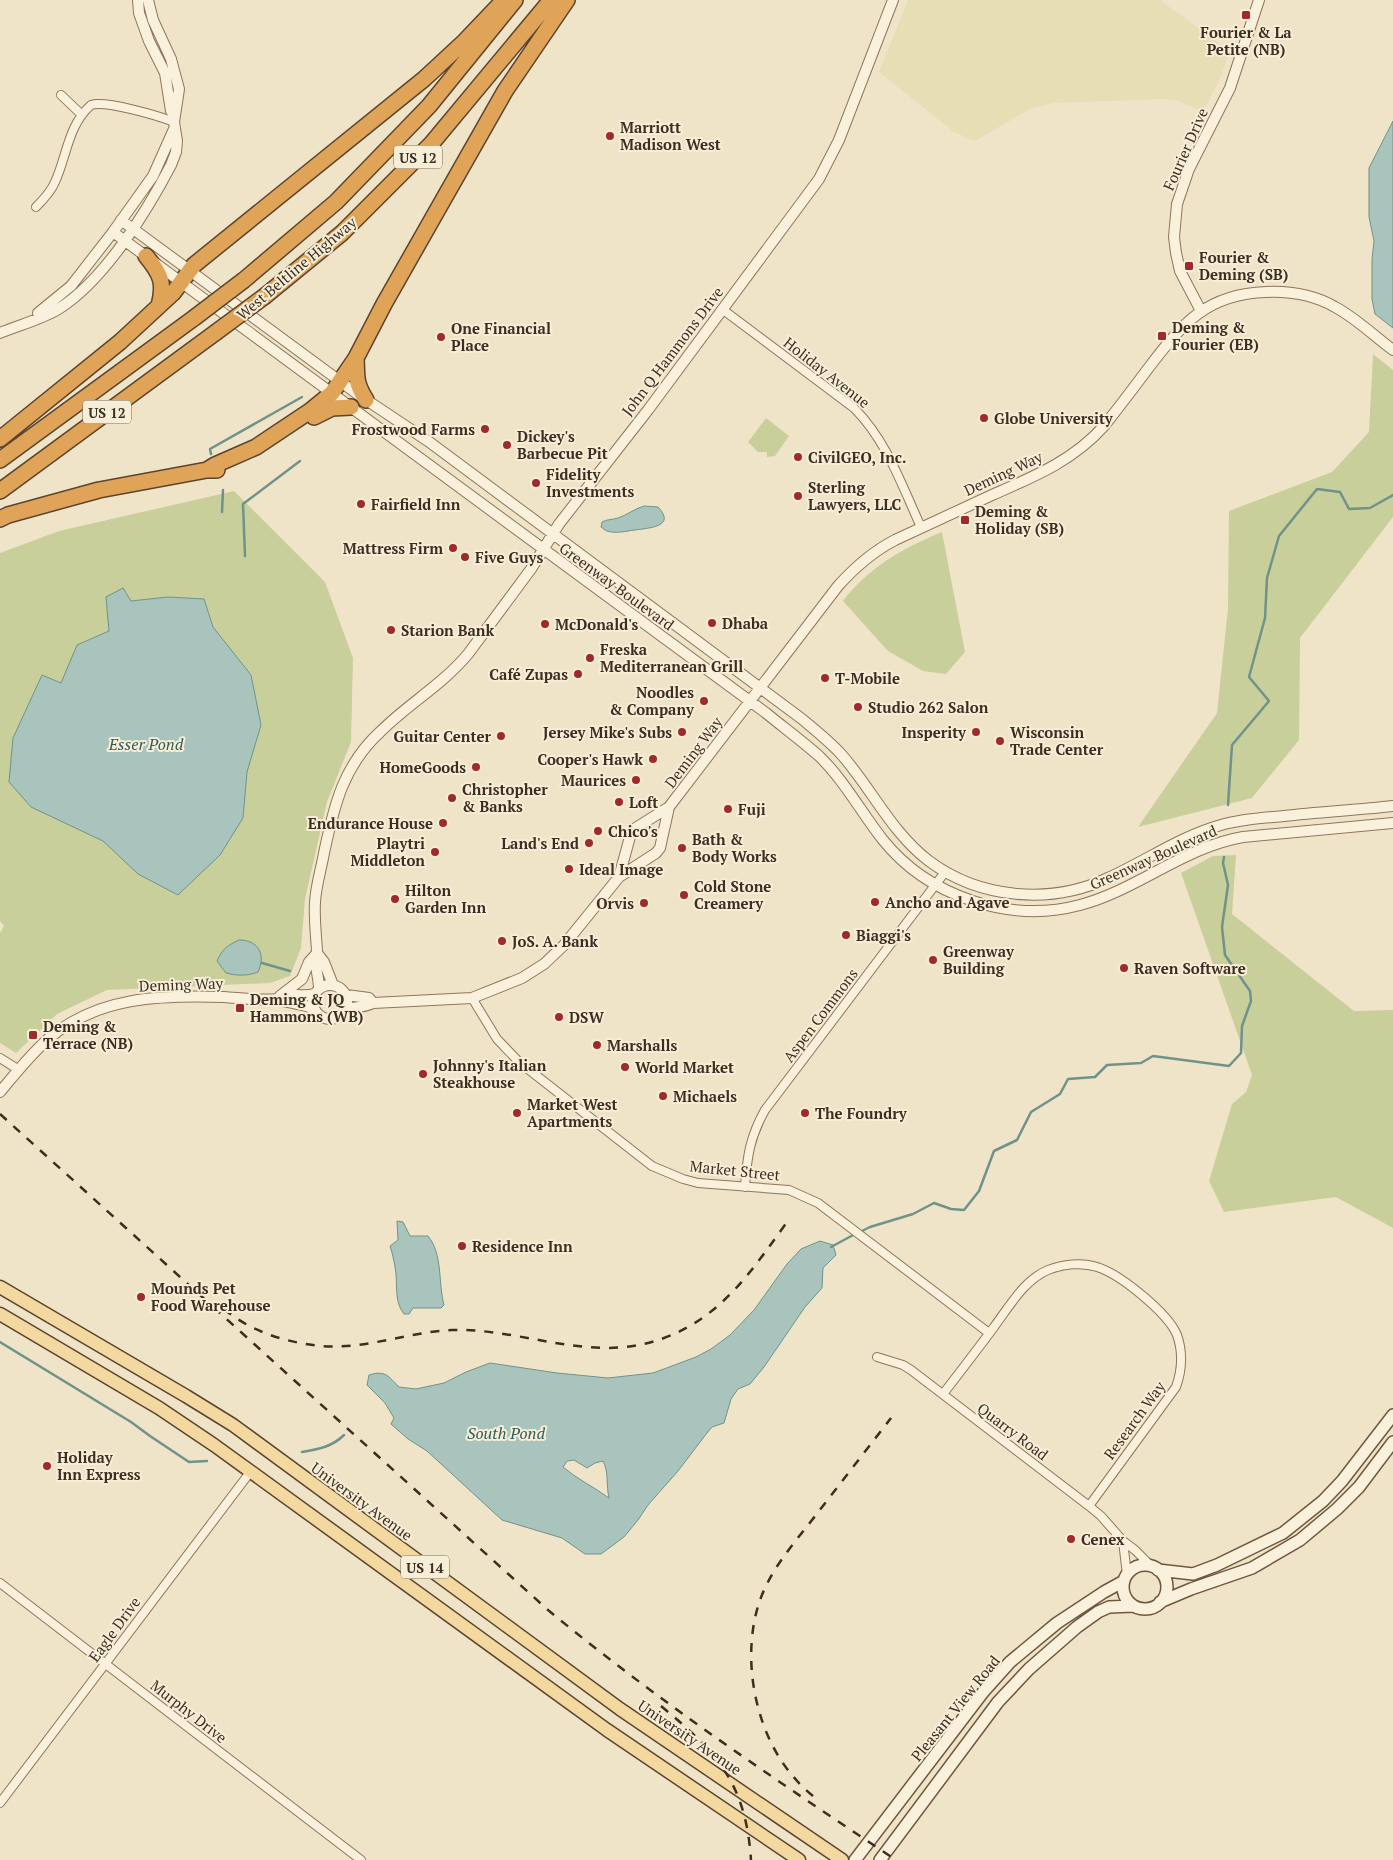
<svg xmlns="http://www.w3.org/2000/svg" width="1393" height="1860" font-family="'PT Serif',serif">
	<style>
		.farmland { fill: #e6deb5 }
		.green { fill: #c9cf9b }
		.water { fill: #a9c4bc; stroke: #6f938a; fill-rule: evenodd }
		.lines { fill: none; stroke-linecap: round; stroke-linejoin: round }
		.stream { stroke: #6f938a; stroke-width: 2.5 }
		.minor-casing { stroke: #8d765c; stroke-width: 10 }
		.tertiary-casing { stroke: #8d765c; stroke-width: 12 }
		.secondary-casing { stroke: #6f573f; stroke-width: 14 }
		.primary-casing { stroke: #5b4430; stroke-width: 15 }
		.motorway-casing { stroke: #5b4430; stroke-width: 18 }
		.minor { stroke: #faf1dc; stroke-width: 8 }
		.tertiary { stroke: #faf1dc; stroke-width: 10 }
		.secondary { stroke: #faf1dc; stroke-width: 11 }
		.primary { stroke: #f3d9a0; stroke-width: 12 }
		.motorway { stroke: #e0a458; stroke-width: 15 }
		.rail { stroke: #3d2e20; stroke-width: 2.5; stroke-dasharray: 9 9; stroke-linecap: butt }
		.motorway-bridge-casing { stroke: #5b4430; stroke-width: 18; stroke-linecap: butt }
		.motorway-bridge { stroke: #e0a458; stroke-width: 15 }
		.poi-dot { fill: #9e2a2b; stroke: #f7eed8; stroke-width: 2 }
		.labels { text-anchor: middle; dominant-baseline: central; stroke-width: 4; stroke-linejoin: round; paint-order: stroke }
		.shield { fill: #f7eed8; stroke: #756857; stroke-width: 1 }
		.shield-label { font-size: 14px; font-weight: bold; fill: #3d2e20 }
		.poi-label { font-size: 15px; font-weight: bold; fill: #3d2e20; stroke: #f7eed8; text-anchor: start }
		.street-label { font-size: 15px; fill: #3d2e20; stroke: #f7eed8 }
		.water-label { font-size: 16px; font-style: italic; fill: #2f5d5a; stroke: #f7eed8 }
	</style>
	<rect width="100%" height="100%" fill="#f0e4c8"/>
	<!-- farmland -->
	<path class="farmland" d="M908 0H1160L1230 51 1220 79 1203 112 1179 101 1164 99 1055 103 1032 108 975 141 954 132 879 72Z"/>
	<!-- green -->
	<path class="green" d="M1373 354 1393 370V517L1300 638 1299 740 1252 798 1138 827 1217 713 1228 608 1229 511 1332 472 1369 432Z
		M766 418 789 436 775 456 767 457V452H758L748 442Z
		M234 491 325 582 353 658 351 742 327 802 305 899 301 948 290 976 270 983 107 990 57 1014 16 1053 0 1043V933L4 926 0 921V553L59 531Z
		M942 532 965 652 946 674 923 671 888 651 843 601C869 567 903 548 942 532Z
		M1236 855 1232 914 1354 1011 1393 1010V1228L1336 1197 1224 1212 1209 1181 1232 1104 1246 1092 1252 1075 1181 873 1213 856Z"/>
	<!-- water -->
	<path class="water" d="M1393 121V328L1375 314 1372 299V259L1374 241 1369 217V168Z
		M644 506 658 507C677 527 648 528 635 530 626 531 616 534 607 531 604 530 604 529 601 527L602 522C607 519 612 520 618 518 627 515 634 509 644 506Z
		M123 588 131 601 168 597 204 599 213 627 251 675 261 725 247 772 243 818 220 855 178 895 138 874 103 841 31 807 9 782 13 738 42 675 61 683 77 645 109 631 106 597Z
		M239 940C259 940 266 955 258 972 248 976 237 976 226 973L217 961C222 949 228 945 239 940Z
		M397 1221 403 1222 410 1236H428C443 1254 438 1283 444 1305L441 1308H413L409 1314H404C395 1303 397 1288 396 1274 395 1265 393 1255 390 1246L398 1240Z
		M820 1241 833 1245 836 1255 823 1268 822 1288 805 1307 764 1367 750 1384 738 1389 731 1399 724 1423 712 1427 707 1433 678 1471 648 1505 638 1520 624 1537 601 1554H585L562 1538 502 1520 427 1451 408 1439 391 1424 394 1418 385 1403 367 1385 369 1375C386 1370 388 1376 399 1387L416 1389 444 1383 466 1372 490 1363 557 1373 608 1378 653 1373 696 1357 711 1349 730 1335 754 1310 787 1264 801 1249ZM574 1460 587 1468 595 1463 603 1461C609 1472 606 1486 609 1498 594 1487 577 1479 563 1467L567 1461Z"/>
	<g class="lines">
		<!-- stream -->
		<path class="stream" d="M211 454 210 449 302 397
			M222 512 223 490
			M245 556 243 504 300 461
			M1228 805 1232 745 1269 701 1249 677 1265 618 1267 578 1279 536 1317 489 1340 492 1349 509 1370 508 1393 495
			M262 963 290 971
			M860 1232 870 1227 913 1214 934 1203 951 1209 964 1210 979 1191 994 1151 1017 1140 1031 1112 1060 1094 1068 1079 1095 1077 1107 1065 1141 1063 1153 1056 1229 1066 1241 1053 1242 1026 1251 1001 1250 991 1225 955 1222 927 1228 885 1223 863 1224 857
			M831 1247 855 1234
			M0 1342 131 1422 150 1436 189 1462 207 1461
			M302 1452C318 1449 332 1447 344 1435"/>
		<!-- minor casing -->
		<g class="minor-casing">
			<path id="minor" d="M61 95 82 115
				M36 207C43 200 51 192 55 182 67 156 68 125 91 105 105 100 159 116 174 122
				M722 309 854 408C887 441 902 486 921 527
				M472 998 497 1039 519 1062 652 1166 683 1179 698 1183 789 1190 818 1203 989 1333
				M0 1058 19 1070
				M745 1187C747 1156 750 1137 765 1110L945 872
				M877 1357 903 1365 911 1370 1089 1506 1101 1516 1123 1541
				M943 1394C960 1372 977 1350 994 1327 1009 1307 1024 1280 1048 1270 1063 1264 1082 1262 1097 1267 1120 1274 1168 1313 1177 1335 1183 1352 1182 1370 1176 1387L1089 1506
				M1127 1575 1123 1541 1135 1550 1152 1567
				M0 1583 361 1860
				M0 1803 251 1471"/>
		</g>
		<!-- tertiary casing -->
		<g class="tertiary-casing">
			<path id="tertiary" d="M138 0 139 13 149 41 165 73 171 111 174 115
				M121 220 356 393 428 441 802 719C815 730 829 741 841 754 872 789 891 832 929 861 980 899 1051 905 1108 878 1146 861 1181 836 1221 825 1241 819 1263 818 1284 816 1320 812 1357 810 1393 806
				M113 232 766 713C783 727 802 741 819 756 844 780 861 812 883 840 928 896 1009 924 1080 905 1137 890 1184 847 1243 837L1393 823
				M1201 311 1180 271 1176 253 1174 237 1177 204 1189 169 1230 88 1259 0
				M38 313 71 286 113 232 153 176 174 129
				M0 333C19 325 43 319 60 308 105 279 147 211 171 165L176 152 177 141 174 122 179 89 171 59 153 20 148 0
				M619 877 631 833 634 829 669 807 838 586C855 567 872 552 895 540 927 525 959 510 992 495 1033 477 1073 461 1104 426 1120 406 1135 386 1150 366 1183 323 1207 294 1266 292 1290 291 1314 295 1335 307 1356 318 1374 336 1393 350
				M317 953 324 962 333 985
				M313 1002a17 17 0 1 1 34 0a17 17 0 1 1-34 0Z
				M319 989C319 981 317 974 316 966 316 961 317 956 317 951 316 934 314 918 315 902 316 885 321 870 324 853 334 806 343 766 380 732 408 704 442 685 468 654L531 569 559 524 648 410 819 179 839 140 893 0
				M346 995 369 998 373 1003
				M280 996 302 979 309 962 317 953
				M277 999C289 1004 303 1003 314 1009
				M346 1009C355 1007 366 1007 373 1003L472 998 522 978 544 964 564 945 619 877 656 853 660 848 669 807
				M0 1092C15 1074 30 1055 48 1039 98 996 162 995 224 997 240 998 262 1001 277 999 281 998 284 996 288 995 297 994 305 997 314 994"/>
		</g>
		<!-- secondary casing -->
		<g class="secondary-casing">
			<path id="secondary" d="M1123 1587a22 22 0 1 1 44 0a22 22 0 1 1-44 0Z
				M1158 1570 1193 1574 1217 1565 1283 1533 1323 1501 1342 1481 1393 1415
				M1160 1602 1191 1589 1252 1568 1300 1540 1337 1509 1359 1487 1393 1442
				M855 1860 984 1691 1010 1662 1057 1623 1104 1592 1124 1581
				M880 1860 998 1702 1029 1669 1077 1627 1098 1612 1109 1607 1133 1606"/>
		</g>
		<!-- primary casing -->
		<g class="primary-casing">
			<path id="primary" d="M0 1287 186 1396 233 1425 620 1709 842 1860
				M0 1314 159 1408 214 1445 607 1730 799 1860"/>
		</g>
		<!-- motorway casing -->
		<g class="motorway-casing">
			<path id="motorway" d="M146 256C161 274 165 283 159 306
				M244 280 336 202 429 106 515 0
				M265 296 342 233 432 143 551 0
				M356 358C357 378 355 382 366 400
				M314 417 332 408 351 407
				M0 439 120 342 173 293 194 265 424 79 465 41 504 0
				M0 460 194 318
				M207 470 215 465 256 447 310 411 332 393 356 358 384 304 505 91 567 0
				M0 491 215 333
				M0 519 8 515 99 490 207 470H217"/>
		</g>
		<!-- minor -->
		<use href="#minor" class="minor"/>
		<!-- tertiary -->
		<use href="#tertiary" class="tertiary"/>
		<!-- secondary -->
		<use href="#secondary" class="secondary"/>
		<!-- primary -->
		<use href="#primary" class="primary"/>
		<!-- motorway -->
		<use href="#motorway" class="motorway"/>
		<!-- rail -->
		<path class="rail" d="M0 1114 548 1610C658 1701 777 1781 896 1860
			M224 1309C249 1330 281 1341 313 1345 360 1352 406 1332 452 1330 525 1328 591 1365 664 1338 724 1316 754 1267 790 1218
			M661 1706C718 1753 746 1784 751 1860
			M813 1796C785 1773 767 1742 758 1707 748 1670 748 1624 765 1588 778 1560 800 1536 819 1511 843 1480 867 1449 891 1418"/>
		<!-- motorway-bridge casing -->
		<g class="motorway-bridge-casing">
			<path id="motorway-bridge" d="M194 318 244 280
				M215 333 265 296"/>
		</g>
		<!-- motorway-bridge -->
		<use href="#motorway-bridge" class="motorway-bridge"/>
	</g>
	<!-- markers -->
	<g class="poi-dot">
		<rect x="1241" y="10" width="10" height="10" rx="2.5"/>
		<circle cx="610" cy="136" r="5"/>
		<rect x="1184" y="261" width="10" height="10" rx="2.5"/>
		<rect x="1157" y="331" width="10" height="10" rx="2.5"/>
		<circle cx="441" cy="337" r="5"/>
		<circle cx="984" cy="418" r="5"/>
		<circle cx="485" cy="429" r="5"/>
		<circle cx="507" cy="445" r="5"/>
		<circle cx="798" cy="457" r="5"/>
		<circle cx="536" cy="483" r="5"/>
		<circle cx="798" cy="496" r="5"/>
		<circle cx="361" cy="504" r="5"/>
		<rect x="960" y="515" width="10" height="10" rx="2.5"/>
		<circle cx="453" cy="548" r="5"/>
		<circle cx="465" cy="557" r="5"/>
		<circle cx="712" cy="623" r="5"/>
		<circle cx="545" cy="624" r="5"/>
		<circle cx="391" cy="630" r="5"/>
		<circle cx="590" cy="658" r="5"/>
		<circle cx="578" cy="674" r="5"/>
		<circle cx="825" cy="678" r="5"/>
		<circle cx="704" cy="701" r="5"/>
		<circle cx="858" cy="707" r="5"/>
		<circle cx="682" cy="732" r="5"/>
		<circle cx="976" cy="732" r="5"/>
		<circle cx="501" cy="736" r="5"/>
		<circle cx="1000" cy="741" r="5"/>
		<circle cx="653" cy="759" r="5"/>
		<circle cx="476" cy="767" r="5"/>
		<circle cx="636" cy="780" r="5"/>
		<circle cx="452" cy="798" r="5"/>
		<circle cx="619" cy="802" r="5"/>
		<circle cx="728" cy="809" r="5"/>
		<circle cx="443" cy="823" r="5"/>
		<circle cx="598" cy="831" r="5"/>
		<circle cx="589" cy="843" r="5"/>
		<circle cx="682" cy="848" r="5"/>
		<circle cx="435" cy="852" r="5"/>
		<circle cx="569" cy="869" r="5"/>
		<circle cx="684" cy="895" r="5"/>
		<circle cx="395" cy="899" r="5"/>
		<circle cx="875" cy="902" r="5"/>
		<circle cx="644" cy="903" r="5"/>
		<circle cx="846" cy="935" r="5"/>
		<circle cx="502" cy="941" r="5"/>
		<circle cx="933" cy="960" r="5"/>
		<circle cx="1124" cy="968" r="5"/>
		<rect x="235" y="1003" width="10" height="10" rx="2.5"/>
		<circle cx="559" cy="1017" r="5"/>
		<rect x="28" y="1030" width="10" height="10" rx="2.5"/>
		<circle cx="597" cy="1045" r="5"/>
		<circle cx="625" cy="1067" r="5"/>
		<circle cx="423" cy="1074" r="5"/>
		<circle cx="663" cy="1096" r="5"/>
		<circle cx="517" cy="1113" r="5"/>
		<circle cx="805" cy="1113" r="5"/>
		<circle cx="462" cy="1246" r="5"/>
		<circle cx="141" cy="1297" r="5"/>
		<circle cx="47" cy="1466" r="5"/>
		<circle cx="1071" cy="1539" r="5"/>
	</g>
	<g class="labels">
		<!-- shield labels -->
		<g class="shield">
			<rect x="394" y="145.5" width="48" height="23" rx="4"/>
			<rect x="83" y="400.5" width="48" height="23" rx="4"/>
			<rect x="401" y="1555.5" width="48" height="23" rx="4"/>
		</g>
		<g class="shield-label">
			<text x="418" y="157">US 12</text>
			<text x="107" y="412">US 12</text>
			<text x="425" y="1567">US 14</text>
		</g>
		<!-- poi labels -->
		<g class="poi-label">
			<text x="1246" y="32" text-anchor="middle">Fourier &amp; La<tspan x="1246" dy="17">Petite (NB)</tspan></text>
			<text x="620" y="127">Marriott<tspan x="620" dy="17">Madison West</tspan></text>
			<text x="1199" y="257">Fourier &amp;<tspan x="1199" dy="17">Deming (SB)</tspan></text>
			<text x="1172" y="327">Deming &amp;<tspan x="1172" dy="17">Fourier (EB)</tspan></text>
			<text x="451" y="328">One Financial<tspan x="451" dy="17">Place</tspan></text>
			<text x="994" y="418">Globe University</text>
			<text x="475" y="429" text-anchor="end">Frostwood Farms</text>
			<text x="517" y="436">Dickey's<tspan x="517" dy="17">Barbecue Pit</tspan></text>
			<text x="808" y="457">CivilGEO, Inc.</text>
			<text x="546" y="474">Fidelity<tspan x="546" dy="17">Investments</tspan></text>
			<text x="808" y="487">Sterling<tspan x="808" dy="17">Lawyers, LLC</tspan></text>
			<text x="371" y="504">Fairfield Inn</text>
			<text x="975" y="511">Deming &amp;<tspan x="975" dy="17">Holiday (SB)</tspan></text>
			<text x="443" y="548" text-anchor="end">Mattress Firm</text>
			<text x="475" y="557">Five Guys</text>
			<text x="722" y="623">Dhaba</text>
			<text x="555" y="624">McDonald's</text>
			<text x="401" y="630">Starion Bank</text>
			<text x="600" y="649">Freska<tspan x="600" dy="17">Mediterranean Grill</tspan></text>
			<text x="568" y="674" text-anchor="end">Café Zupas</text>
			<text x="835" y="678">T-Mobile</text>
			<text x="694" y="692" text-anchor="end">Noodles<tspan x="694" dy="17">&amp; Company</tspan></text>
			<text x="868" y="707">Studio 262 Salon</text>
			<text x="672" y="732" text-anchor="end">Jersey Mike's Subs</text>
			<text x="966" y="732" text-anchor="end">Insperity</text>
			<text x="1010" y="732">Wisconsin<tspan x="1010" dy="17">Trade Center</tspan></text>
			<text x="491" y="736" text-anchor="end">Guitar Center</text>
			<text x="643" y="759" text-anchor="end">Cooper's Hawk</text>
			<text x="466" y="767" text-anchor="end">HomeGoods</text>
			<text x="626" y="780" text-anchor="end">Maurices</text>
			<text x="462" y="789">Christopher<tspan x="462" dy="17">&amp; Banks</tspan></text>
			<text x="629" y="802">Loft</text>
			<text x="738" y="809">Fuji</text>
			<text x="433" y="823" text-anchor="end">Endurance House</text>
			<text x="608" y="831">Chico's</text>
			<text x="692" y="839">Bath &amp;<tspan x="692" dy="17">Body Works</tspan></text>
			<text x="425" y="843" text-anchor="end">Playtri<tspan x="425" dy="17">Middleton</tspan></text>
			<text x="579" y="843" text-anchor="end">Land's End</text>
			<text x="579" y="869">Ideal Image</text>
			<text x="694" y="886">Cold Stone<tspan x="694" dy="17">Creamery</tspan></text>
			<text x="405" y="890">Hilton<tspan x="405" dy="17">Garden Inn</tspan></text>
			<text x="885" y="902">Ancho and Agave</text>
			<text x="634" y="903" text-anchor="end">Orvis</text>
			<text x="856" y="935">Biaggi's</text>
			<text x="512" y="941">JoS. A. Bank</text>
			<text x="943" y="951">Greenway<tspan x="943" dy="17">Building</tspan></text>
			<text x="1134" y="968">Raven Software</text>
			<text x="250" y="999">Deming &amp; JQ<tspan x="250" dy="17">Hammons (WB)</tspan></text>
			<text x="569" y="1017">DSW</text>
			<text x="43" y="1026">Deming &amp;<tspan x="43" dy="17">Terrace (NB)</tspan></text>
			<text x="607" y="1045">Marshalls</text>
			<text x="433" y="1065">Johnny's Italian<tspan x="433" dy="17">Steakhouse</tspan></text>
			<text x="635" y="1067">World Market</text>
			<text x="673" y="1096">Michaels</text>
			<text x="527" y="1104">Market West<tspan x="527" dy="17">Apartments</tspan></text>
			<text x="815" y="1113">The Foundry</text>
			<text x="472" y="1246">Residence Inn</text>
			<text x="151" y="1288">Mounds Pet<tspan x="151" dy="17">Food Warehouse</tspan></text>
			<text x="57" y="1457">Holiday<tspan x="57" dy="17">Inn Express</tspan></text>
			<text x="1081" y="1539">Cenex</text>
		</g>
		<!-- street labels -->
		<g class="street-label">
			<text transform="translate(1185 149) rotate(-66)">Fourier Drive</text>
			<text transform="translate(296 268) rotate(-40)">West Beltline Highway</text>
			<text transform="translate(672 351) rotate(-53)">John Q Hammons Drive</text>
			<text transform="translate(827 372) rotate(38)">Holiday Avenue</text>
			<text transform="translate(1003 473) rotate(-25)">Deming Way</text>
			<text transform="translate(617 586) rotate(36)">Greenway Boulevard</text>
			<text transform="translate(693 752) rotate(-53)">Deming Way</text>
			<text transform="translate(1153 857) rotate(-24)">Greenway Boulevard</text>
			<text transform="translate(181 984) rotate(-2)">Deming Way</text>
			<text transform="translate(820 1015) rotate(-53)">Aspen Commons</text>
			<text transform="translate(735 1170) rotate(6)">Market Street</text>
			<text transform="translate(1134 1420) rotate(-54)">Research Way</text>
			<text transform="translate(1013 1431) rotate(37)">Quarry Road</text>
			<text transform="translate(362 1501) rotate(36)">University Avenue</text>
			<text transform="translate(114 1629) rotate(-54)">Eagle Drive</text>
			<text transform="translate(955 1708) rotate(-51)">Pleasant View Road</text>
			<text transform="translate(189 1711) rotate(38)">Murphy Drive</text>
			<text transform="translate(690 1737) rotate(34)">University Avenue</text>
		</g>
		<!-- water labels -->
		<g class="water-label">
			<text x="146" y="744">Esser Pond</text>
			<text x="506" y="1433">South Pond</text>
		</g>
	</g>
</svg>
